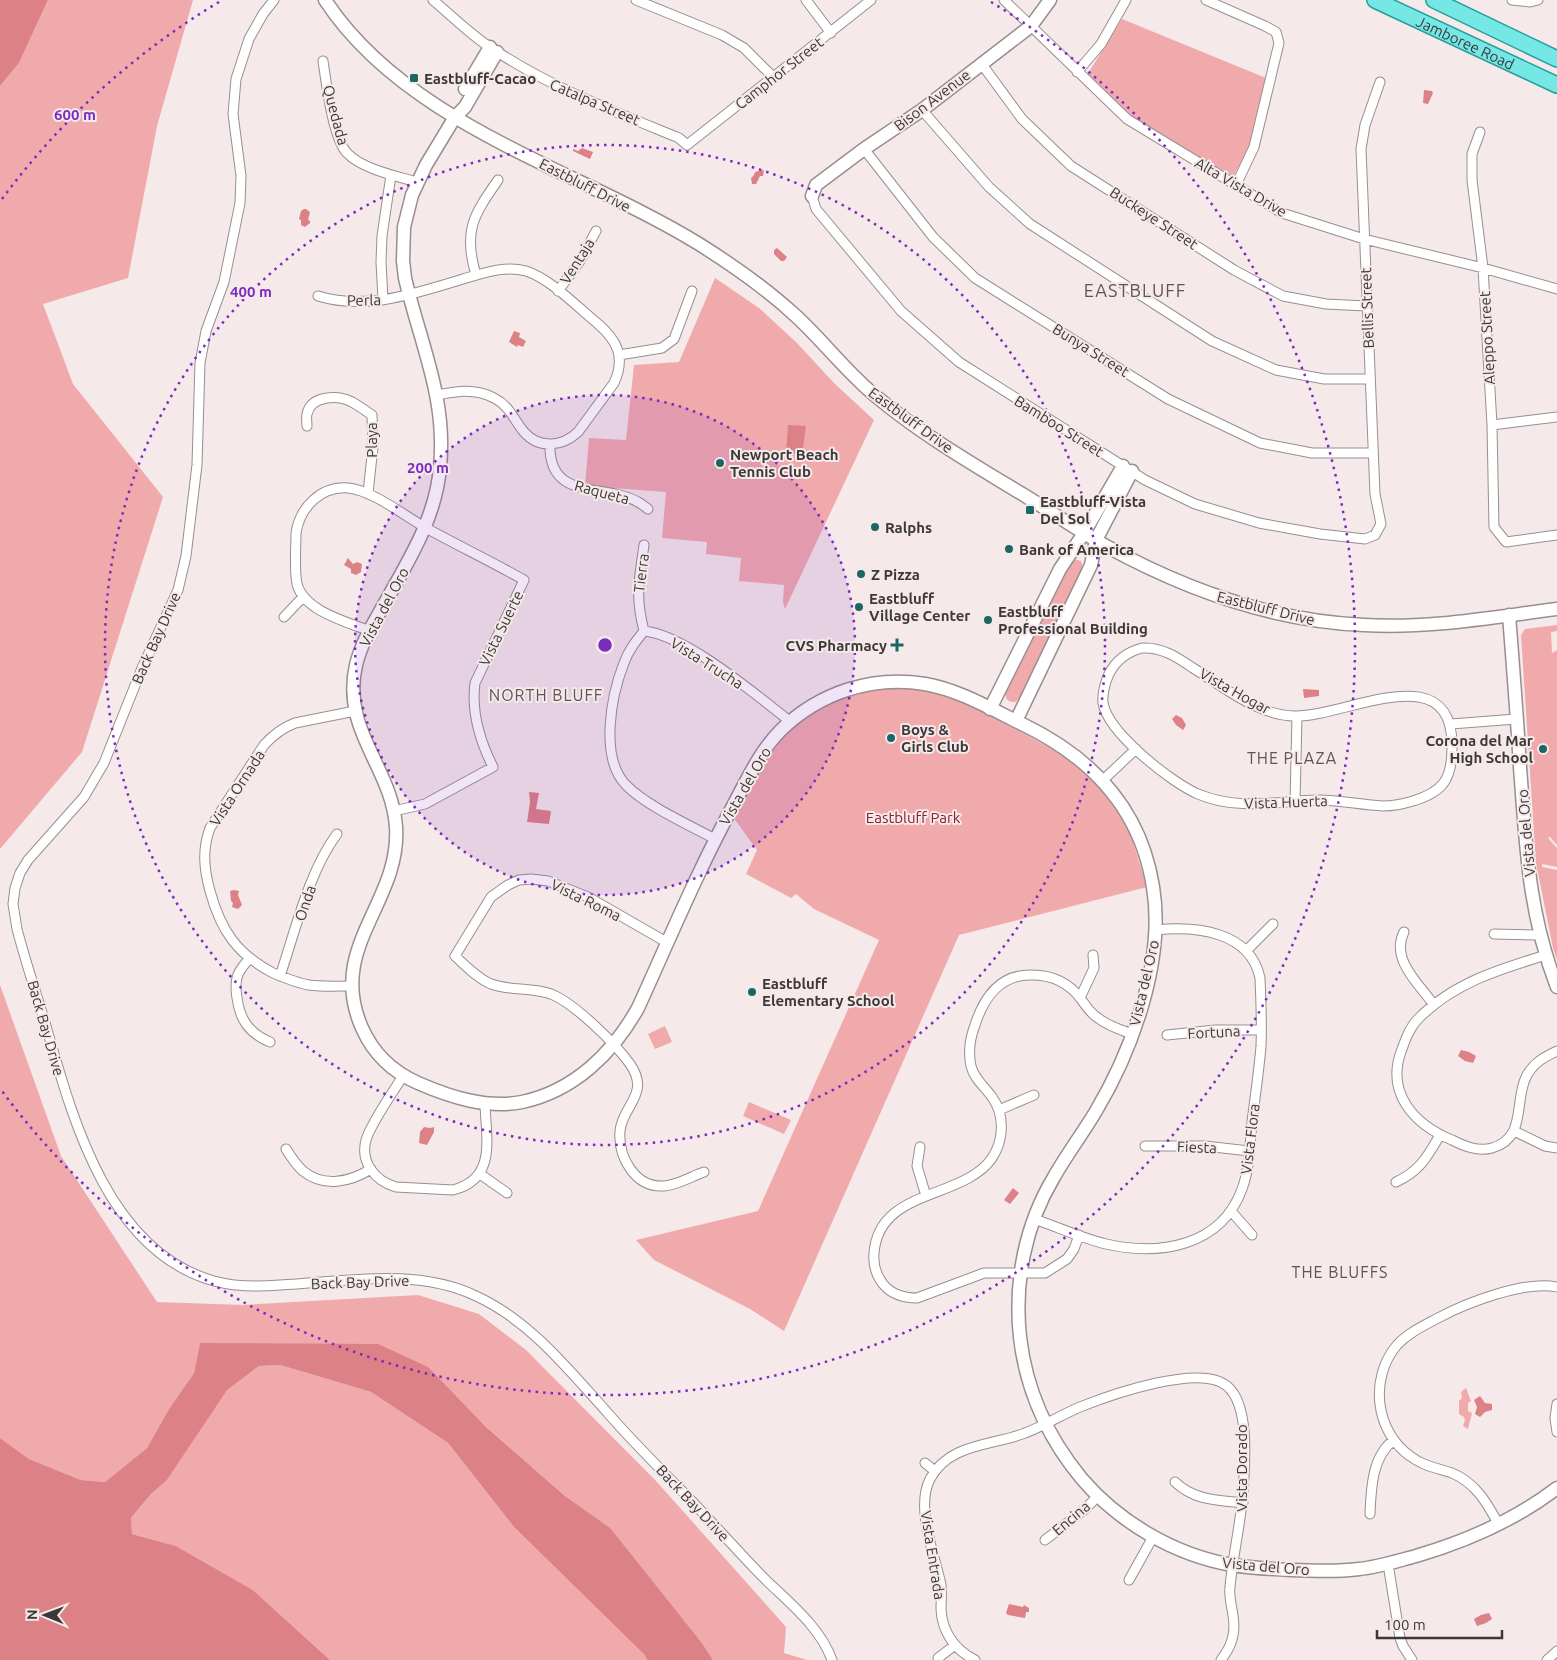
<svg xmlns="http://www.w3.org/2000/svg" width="1557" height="1660" font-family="Ubuntu,sans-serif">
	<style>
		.green { fill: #f0aaac }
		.water { fill: #dc8186 }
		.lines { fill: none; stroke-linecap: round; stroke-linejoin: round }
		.street-casing { stroke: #998e8e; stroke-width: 11 }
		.secondary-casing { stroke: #998e8e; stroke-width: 15 }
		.primary-casing { stroke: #259f9d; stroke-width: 18 }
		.street { stroke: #fff; stroke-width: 9 }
		.secondary { stroke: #fff; stroke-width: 12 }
		.primary { stroke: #75e7e5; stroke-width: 15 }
		.ring { fill: none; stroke: #7b2cbf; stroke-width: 2.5; stroke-dasharray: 2.5 5 }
		.poi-dot { fill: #1a6765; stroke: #f5e9e9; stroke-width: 2 }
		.labels { text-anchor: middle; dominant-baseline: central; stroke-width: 4; stroke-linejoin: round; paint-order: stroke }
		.street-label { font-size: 15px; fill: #3c3838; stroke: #f5e9e9 }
		.poi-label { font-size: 15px; font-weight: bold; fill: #3c3838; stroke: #f5e9e9; text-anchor: start }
		.park-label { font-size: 15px; fill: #8a1d30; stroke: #f5e9e9 }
		.neighbourhood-label { font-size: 16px; letter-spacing: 1px; fill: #5f5555; stroke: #f5e9e9 }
		.quarter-label { font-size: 18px; letter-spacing: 1px; fill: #5f5555; stroke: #f5e9e9 }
		.centre { fill: #7b2cbf; stroke: #f5e9e9; stroke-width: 2.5 }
		.ring-label { font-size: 15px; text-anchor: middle; font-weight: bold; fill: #7b2cbf; stroke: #f5e9e9; stroke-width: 4; stroke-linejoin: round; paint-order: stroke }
	</style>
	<rect width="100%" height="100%" fill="#f5e9e9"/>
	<!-- green -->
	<path class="green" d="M48 0H193L157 126 128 278 43 304 73 384 163 497 82 752 0 849V86L19 63Z
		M1122 19 1266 78 1250 146 1233 177 1132 117 1087 75Z
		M715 278 759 308 797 343 834 383 874 420 785 609 783 602 784 585 739 581 741 558 706 554 707 542 662 538 666 492 585 486 589 438 626 440 634 365 679 362Z
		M1073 559 1081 561 1083 568 1021 698 1015 702C1008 702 1005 699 1005 692L1067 563Z
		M1557 625V631L1551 632 1552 653 1557 650V845L1550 837 1548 838 1557 848V867L1542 864V867L1557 870V960L1553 948 1536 863 1521 635 1525 629Z
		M891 687 927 688 964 701 1065 756 1099 786 1129 829 1147 887 959 935 784 1331 750 1309 654 1260 636 1240 758 1211 879 940 814 909 796 894 791 898 746 874 757 850 733 817C768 759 784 715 853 694 865 690 879 689 891 687Z
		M0 985 61 1156 157 1302 243 1305 418 1295 479 1314 526 1350 657 1482 786 1627 784 1653 807 1660H713L702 1643 609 1528 565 1496 486 1427 428 1368 200 1343 194 1373 169 1409 147 1448 105 1482 81 1480 29 1459 0 1438Z
		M665 1026 672 1042 655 1049 648 1034Z
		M749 1102 791 1120 784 1134 743 1116Z
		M280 1365 371 1392 448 1443 514 1527 646 1655 647 1660H330L253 1590 176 1546 132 1534 131 1518 151 1494 167 1480 226 1390 259 1366Z
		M1466 1388 1471 1401 1468 1403V1411L1472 1413 1468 1429 1463 1426 1465 1420 1464 1417 1459 1414V1401L1462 1398 1461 1392Z"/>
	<!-- water -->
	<path class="water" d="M0 0H48L19 63 0 86Z
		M1424 90 1432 91 1433 93 1428 104 1423 103Z
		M582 148 593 152 590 159 573 151V149L578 151Z
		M764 170 763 176H760L756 184H752L751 178 754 175 755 172Z
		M304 209H306L310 212 308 220 310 221V223L305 227 301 225V220L299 219 301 211Z
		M777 248 787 257 784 261H781L774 254V250Z
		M514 331 520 333 519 337 526 341 523 347 518 345 517 347 509 342Z
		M788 425 806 426 802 455 786 453Z
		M348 558 353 564 357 562 362 564 361 572 356 575 351 573V569L344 565Z
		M1303 689 1319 690V696L1304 698Z
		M1176 715 1182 718 1186 725 1183 730 1176 725 1172 719Z
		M529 792 539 793 536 809 551 811 549 824 527 822 530 802Z
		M234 890 239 891 238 895 242 905 238 909 232 907 233 903 231 901 230 891Z
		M1461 1050 1469 1052 1476 1056 1473 1063 1465 1061 1458 1056Z
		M424 1127 430 1128 434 1127V1132L427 1145 419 1143 420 1132Z
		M1013 1188 1019 1193 1010 1204 1004 1200Z
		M200 1343 378 1344 428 1367 486 1427 565 1496 610 1528 702 1643 713 1660H647L645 1655 514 1527 448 1443 371 1392 280 1365 259 1366 227 1390 167 1480 151 1494 131 1518 132 1534 176 1546 253 1590 330 1660H0V1438L29 1459 81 1480 105 1482 147 1448 169 1409 194 1373Z
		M1480 1396 1485 1403 1492 1404V1410L1485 1412 1480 1417 1475 1414 1477 1407 1474 1400Z
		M1009 1604 1023 1607 1024 1605 1029 1608V1612H1026L1025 1618 1008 1615 1006 1613Z
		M1489 1613 1492 1619 1486 1623 1477 1626 1474 1619 1481 1615Z"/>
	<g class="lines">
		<!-- street casing -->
		<g class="street-casing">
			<path id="street" d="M274 0 263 14 249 39 236 79 233 114 241 176 240 203 224 282 206 331 200 363 197 465 186 556 178 590 142 668 104 763 84 797 28 860 20 873 15 888 13 904 17 929C26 964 38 998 48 1033 74 1124 110 1252 214 1281 236 1287 258 1287 280 1285 344 1282 416 1267 476 1296 529 1320 568 1369 606 1411 631 1440 658 1467 685 1494 710 1520 734 1547 759 1573 785 1600 819 1624 832 1660
				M433 0C454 18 475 39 499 53 555 89 618 113 679 138L687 145 871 0
				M636 0 722 35 744 48 773 77
				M806 0 831 33
				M1004 0 1127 119 1282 213 1364 239 1483 268 1557 289
				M1206 0 1265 26 1276 32 1279 43 1254 147 1236 185
				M1512 0 1530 2 1538 0
				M323 61C326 81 333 139 347 153 362 169 396 176 417 182
				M981 63 1022 119 1071 166 1234 270 1283 296 1326 304 1366 306
				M1077 72 1101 44 1126 0
				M922 110 989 187 1030 224 1212 341 1276 370 1324 379H1370
				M1480 132 1472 154V180L1483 268 1492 425 1494 527 1506 542 1557 535
				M864 149 933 237 975 278 1168 399 1260 443 1312 453H1373
				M812 196 816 209 901 311 959 362 1145 480 1195 504 1259 523 1320 534 1365 539 1375 535 1381 524 1375 494 1361 149 1365 125 1380 82
				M476 275C463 231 473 216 498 180
				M558 291 580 261 596 231
				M318 296C367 311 416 293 463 279 484 273 505 265 526 271 551 279 577 307 597 323 617 340 626 357 614 383L578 432C562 447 539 449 524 432 513 419 510 406 494 398 475 388 457 391 437 395
				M383 300 381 262 382 236 391 175
				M619 355 662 348 674 339 692 291
				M1492 425 1557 417
				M307 426C307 422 306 418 307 414 311 395 338 395 352 402 359 406 366 411 372 415L373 447 368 493
				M550 444C548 502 605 483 638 502 642 504 645 507 648 509
				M284 617 303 597
				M370 631C347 622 304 611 297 584 294 568 296 549 296 533 300 507 321 486 348 488 372 490 405 516 426 528 459 546 492 562 524 580L475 683C471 713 480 741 493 767L425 804 394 811
				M644 631C635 596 639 580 644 545
				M1142 648C1162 647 1177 657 1193 668 1224 687 1257 715 1294 716 1344 718 1454 653 1452 748 1452 779 1443 792 1413 801 1403 804 1394 806 1383 806 1361 805 1340 800 1318 800 1277 801 1238 811 1198 794 1172 783 1108 733 1103 703 1102 695 1105 682 1109 674 1116 660 1127 652 1142 648Z
				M1451 724 1516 719
				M1102 781 1136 749
				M1295 802 1297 716
				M715 839C689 825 647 806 627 786 599 759 611 696 624 663 628 651 636 641 644 631 686 635 756 695 791 722
				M1404 932C1390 959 1419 984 1434 1005
				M1494 934 1540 935
				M668 943 588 897 548 881 531 879 519 880 508 885 491 897 455 956C466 966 477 978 491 984 510 991 531 987 551 994 574 1003 615 1043 630 1064 651 1094 622 1106 620 1131 618 1157 635 1188 664 1186 678 1185 692 1176 704 1172
				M1247 950 1273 924
				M1546 955C1500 969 1453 983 1418 1019 1410 1027 1406 1038 1402 1049 1385 1092 1413 1124 1452 1140 1464 1146 1478 1152 1492 1148 1527 1138 1514 1101 1526 1077 1533 1063 1544 1057 1557 1051
				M249 959C244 965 238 971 237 978 235 985 236 991 237 998 240 1020 249 1033 270 1042
				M280 976C295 932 309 871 337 834
				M351 986C337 986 323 987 309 985 297 983 285 978 273 973 237 954 221 931 210 891 204 869 202 850 210 828L264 745C273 735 282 728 295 723L355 711
				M1080 998 1094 968 1093 955
				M1167 1035 1215 1030H1261
				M403 1076C393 1092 371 1123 366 1140 360 1162 375 1181 396 1187L453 1190C497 1179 486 1138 485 1104
				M999 1110 1034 1095
				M1514 1131 1545 1146 1557 1148
				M1145 1146H1205L1249 1151
				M920 1147 917 1166 926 1196
				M286 1149C291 1157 296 1165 303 1171 324 1188 350 1182 371 1169
				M480 1174 507 1193
				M1396 1182C1420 1171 1427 1157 1440 1135
				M1231 1211 1252 1235
				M1034 1219C1058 1227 1081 1238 1106 1244 1159 1256 1221 1247 1242 1189 1250 1168 1250 1143 1252 1122 1255 1097 1259 1071 1261 1046 1262 1024 1261 1001 1260 978 1250 931 1196 926 1156 930
				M1079 1235 1074 1249 1067 1259 1045 1273H984L917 1298C904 1298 892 1295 883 1284 876 1275 873 1264 874 1253 879 1188 963 1200 992 1158 1004 1140 1005 1115 992 1097 985 1087 974 1079 971 1066 968 1052 970 1038 975 1025 984 997 1000 974 1032 975 1052 975 1069 983 1081 999 1086 1006 1090 1013 1098 1018 1108 1026 1121 1030 1132 1034
				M1557 1404 1555 1418 1557 1432
				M925 1463 935 1471
				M1175 1482C1195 1501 1218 1500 1243 1503
				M1370 1514C1371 1489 1372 1456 1394 1440
				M1499 1525C1487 1503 1476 1483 1452 1473 1437 1468 1423 1466 1410 1456 1375 1431 1369 1378 1397 1345 1408 1333 1423 1326 1438 1318 1466 1303 1525 1280 1557 1287
				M1045 1540 1084 1510 1098 1496
				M1388 1564 1400 1638 1403 1646 1412 1660
				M1129 1580 1153 1537
				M938 1658 955 1645
				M975 1660C955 1650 942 1632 941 1609 941 1601 942 1593 941 1585 935 1555 915 1508 930 1479 949 1443 992 1446 1025 1433 1044 1426 1061 1415 1080 1407 1110 1395 1200 1363 1227 1386 1250 1405 1245 1463 1243 1491 1241 1523 1233 1554 1230 1587 1228 1603 1237 1618 1233 1635 1232 1644 1227 1652 1221 1660
				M1547 1660 1557 1651"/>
		</g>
		<!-- secondary casing -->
		<g class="secondary-casing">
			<path id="secondary" d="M325 0C407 125 577 169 699 244 734 266 767 289 797 317 825 343 848 374 878 398 924 436 976 466 1027 497 1053 513 1079 531 1106 546 1186 590 1273 621 1364 625 1429 629 1493 617 1557 609
				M497 52 465 107 455 117 426 165 412 195 404 227 403 261 405 278C420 343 447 398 440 467 436 519 407 563 382 608 372 626 361 644 356 665 341 731 392 767 396 827 401 903 326 947 362 1028 373 1053 393 1072 418 1083 450 1097 487 1109 522 1102 574 1091 613 1053 638 1008 669 940 698 870 734 804 748 778 760 751 781 730 819 693 872 675 925 684 960 690 993 710 1024 725 1092 758 1141 810 1153 887 1165 959 1133 1049 1096 1111 1083 1133 1067 1154 1054 1177 1025 1225 1014 1282 1020 1337 1026 1390 1048 1438 1082 1479 1120 1523 1175 1555 1232 1565 1252 1568 1271 1569 1291 1570 1314 1571 1337 1572 1359 1569 1379 1567 1397 1561 1416 1556 1467 1541 1514 1521 1557 1488
				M465 89 490 47
				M812 196 816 185 864 149 922 110 1031 26 1050 0
				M1509 615C1513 666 1517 716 1520 767 1526 845 1528 912 1557 987
				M990 709 1060 569 1084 533 1123 466
				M1016 721 1091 565 1096 540 1132 471"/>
		</g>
		<!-- primary casing -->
		<g class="primary-casing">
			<g id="primary">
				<path id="s1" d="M1375 0 1557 85"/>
				<path d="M1434 0 1557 59"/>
			</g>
		</g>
		<!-- street -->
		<use href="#street" class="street"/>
		<!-- secondary -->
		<use href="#secondary" class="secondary"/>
		<!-- primary -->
		<use href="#primary" class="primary"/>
	</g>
	<!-- distance rings -->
	<circle cx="605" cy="645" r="250" fill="#7b2cbf" fill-opacity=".12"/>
	<g class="ring">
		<circle cx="605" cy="645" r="250"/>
		<circle cx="605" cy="645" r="500"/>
		<path d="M2 199A750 750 0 0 1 219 2M991 2A750 750 0 1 1 2 1091"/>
	</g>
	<!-- markers -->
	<g class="poi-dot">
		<rect x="409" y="73" width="10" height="10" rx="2.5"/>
		<circle cx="720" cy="463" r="5"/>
		<rect x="1025" y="505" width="10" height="10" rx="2.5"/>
		<circle cx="875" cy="527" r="5"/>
		<circle cx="1009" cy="549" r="5"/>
		<circle cx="861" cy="574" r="5"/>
		<circle cx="859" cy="607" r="5"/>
		<circle cx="988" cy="620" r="5"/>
		<path d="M894.5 637.5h5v5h5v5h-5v5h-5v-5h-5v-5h5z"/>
		<circle cx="891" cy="738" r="5"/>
		<circle cx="1543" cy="749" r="5"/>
		<circle cx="752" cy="992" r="5"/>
	</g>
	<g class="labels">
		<!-- street labels -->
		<g class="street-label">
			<text stroke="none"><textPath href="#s1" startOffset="100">Jamboree Road</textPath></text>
			<text transform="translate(779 73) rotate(-38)">Camphor Street</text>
			<text transform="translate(932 100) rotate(-37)">Bison Avenue</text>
			<text transform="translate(595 102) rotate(23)">Catalpa Street</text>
			<text transform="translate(336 115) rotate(75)">Quedada</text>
			<text transform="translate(585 185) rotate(27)">Eastbluff Drive</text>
			<text transform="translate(1241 187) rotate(30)">Alta Vista Drive</text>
			<text transform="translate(1154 218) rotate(33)">Buckeye Street</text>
			<text transform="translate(577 261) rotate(-58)">Ventaja</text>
			<text transform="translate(364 300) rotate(-1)">Perla</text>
			<text transform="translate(1367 308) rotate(-92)">Bellis Street</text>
			<text transform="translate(1487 338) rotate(-93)">Aleppo Street</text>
			<text transform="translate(1091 350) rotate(32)">Bunya Street</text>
			<text transform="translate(911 420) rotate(36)">Eastbluff Drive</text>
			<text transform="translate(1059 426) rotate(32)">Bamboo Street</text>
			<text transform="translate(371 440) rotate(-90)">Playa</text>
			<text transform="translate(602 492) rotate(15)">Raqueta</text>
			<text transform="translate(641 573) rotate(-83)">Tierra</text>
			<text transform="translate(384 607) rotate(-62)">Vista del Oro</text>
			<text transform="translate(1266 608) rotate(14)">Eastbluff Drive</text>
			<text transform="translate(501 628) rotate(-64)">Vista Suerte</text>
			<text transform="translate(156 638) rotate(-66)">Back Bay Drive</text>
			<text transform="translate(707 663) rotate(32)">Vista Trucha</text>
			<text transform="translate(1235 691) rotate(29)">Vista Hogar</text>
			<text transform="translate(745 786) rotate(-60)">Vista del Oro</text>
			<text transform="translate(237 788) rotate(-57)">Vista Ornada</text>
			<text transform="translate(1286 802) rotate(-2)">Vista Huerta</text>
			<text transform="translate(1526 833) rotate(-95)">Vista del Oro</text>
			<text transform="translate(586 900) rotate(26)">Vista Roma</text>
			<text transform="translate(305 903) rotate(-71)">Onda</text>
			<text transform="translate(1144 983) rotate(-77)">Vista del Oro</text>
			<text transform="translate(46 1028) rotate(74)">Back Bay Drive</text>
			<text transform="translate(1214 1032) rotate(-3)">Fortuna</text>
			<text transform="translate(1250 1139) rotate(-83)">Vista Flora</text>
			<text transform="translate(1197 1147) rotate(2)">Fiesta</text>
			<text transform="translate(360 1282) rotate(-2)">Back Bay Drive</text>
			<text transform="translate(1241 1468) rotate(-90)">Vista Dorado</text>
			<text transform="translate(693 1503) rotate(47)">Back Bay Drive</text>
			<text transform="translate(1071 1518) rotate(-40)">Encina</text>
			<text transform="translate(933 1555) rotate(81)">Vista Entrada</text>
			<text transform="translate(1266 1566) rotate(5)">Vista del Oro</text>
		</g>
		<!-- poi labels -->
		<g class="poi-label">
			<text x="424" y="78">Eastbluff-Cacao</text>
			<text x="730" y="454">Newport Beach<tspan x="730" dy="17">Tennis Club</tspan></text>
			<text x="1040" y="501">Eastbluff-Vista<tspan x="1040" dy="17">Del Sol</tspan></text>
			<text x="885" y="527">Ralphs</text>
			<text x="1019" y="549">Bank of America</text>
			<text x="871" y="574">Z Pizza</text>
			<text x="869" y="598">Eastbluff<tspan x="869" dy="17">Village Center</tspan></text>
			<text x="998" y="611">Eastbluff<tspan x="998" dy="17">Professional Building</tspan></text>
			<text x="887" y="645" text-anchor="end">CVS Pharmacy</text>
			<text x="901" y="729">Boys &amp;<tspan x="901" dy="17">Girls Club</tspan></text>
			<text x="1533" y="740" text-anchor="end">Corona del Mar<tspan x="1533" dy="17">High School</tspan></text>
			<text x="762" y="983">Eastbluff<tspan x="762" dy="17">Elementary School</tspan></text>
		</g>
		<!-- park labels -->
		<g class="park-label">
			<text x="913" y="817">Eastbluff Park</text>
		</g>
		<!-- neighbourhood labels -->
		<g class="neighbourhood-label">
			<text x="546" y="695">NORTH BLUFF</text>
			<text x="1292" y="758">THE PLAZA</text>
			<text x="1340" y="1272">THE BLUFFS</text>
		</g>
		<!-- quarter labels -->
		<g class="quarter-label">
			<text x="1135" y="290">EASTBLUFF</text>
		</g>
	</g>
	<circle cx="605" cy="645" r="8" class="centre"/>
	<g class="ring-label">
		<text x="75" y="120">600 m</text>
		<text x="251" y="297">400 m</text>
		<text x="428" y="473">200 m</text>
	</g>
	<!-- north arrow -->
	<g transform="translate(45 1615) rotate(271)" stroke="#f5e9e9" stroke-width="4" paint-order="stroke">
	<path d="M0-4L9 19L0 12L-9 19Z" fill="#3c3838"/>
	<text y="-8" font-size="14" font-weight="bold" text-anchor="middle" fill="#3c3838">N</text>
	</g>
	<!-- scale -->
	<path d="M1377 1630v8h125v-8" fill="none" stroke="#3c3838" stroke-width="2.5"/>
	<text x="1384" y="1630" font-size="15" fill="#3c3838" stroke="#f5e9e9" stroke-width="4" paint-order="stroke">100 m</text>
</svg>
